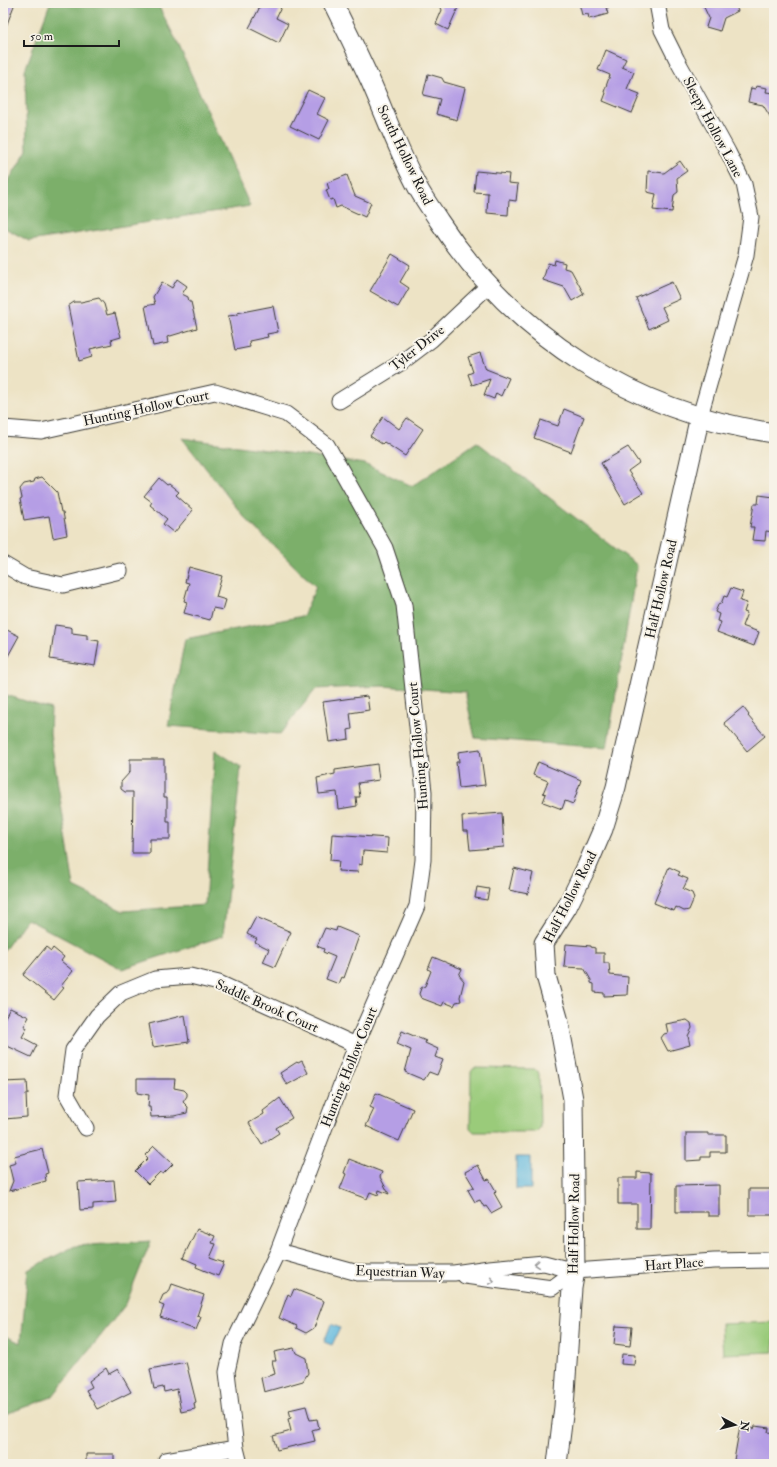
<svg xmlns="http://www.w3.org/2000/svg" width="777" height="1467" font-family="'IM FELL Double Pica',serif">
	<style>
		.green { fill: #9acb7a; stroke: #5b744b }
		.forest { fill: #7baf6a; stroke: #4c6643 }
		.water { fill: #62b9de; stroke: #3f6a7d }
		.building { fill: #b59ee5 }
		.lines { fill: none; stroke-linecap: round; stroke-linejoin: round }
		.minor-casing { stroke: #3b3a35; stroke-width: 17 }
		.tertiary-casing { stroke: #3b3a35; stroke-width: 21 }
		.minor { stroke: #fff; stroke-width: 15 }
		.tertiary { stroke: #fff; stroke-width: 19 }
		.oneway { stroke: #999 }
		.labels { text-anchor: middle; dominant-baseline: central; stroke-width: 4; stroke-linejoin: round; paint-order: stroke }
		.street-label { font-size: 14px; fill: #1c1c1c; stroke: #f7f3e8 }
	</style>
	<rect width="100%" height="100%" fill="#f7f3e8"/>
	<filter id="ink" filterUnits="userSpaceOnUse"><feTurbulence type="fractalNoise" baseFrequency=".025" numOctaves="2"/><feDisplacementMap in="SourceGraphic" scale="8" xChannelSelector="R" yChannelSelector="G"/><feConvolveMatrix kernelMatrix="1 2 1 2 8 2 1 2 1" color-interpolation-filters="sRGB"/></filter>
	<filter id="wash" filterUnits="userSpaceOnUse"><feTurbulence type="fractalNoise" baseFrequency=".012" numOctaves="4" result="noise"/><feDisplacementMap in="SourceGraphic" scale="16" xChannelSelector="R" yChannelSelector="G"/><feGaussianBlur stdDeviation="0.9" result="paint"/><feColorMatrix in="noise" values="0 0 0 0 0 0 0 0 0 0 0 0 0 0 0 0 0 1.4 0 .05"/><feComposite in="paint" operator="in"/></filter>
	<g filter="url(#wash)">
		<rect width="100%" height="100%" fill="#ede3c5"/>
		<!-- green -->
		<path class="green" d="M474 1068 534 1069 539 1073 540 1128 536 1132H474L470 1128 471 1072Z
			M774 1322V1352L723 1354 721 1324Z"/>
		<!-- forest -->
		<path class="forest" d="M50 3H157L176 40 250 206 29 241 3 227V190L27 150 25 70Z
			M182 438 365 464 412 486 477 442 637 565 607 748 475 738 465 692 382 686 316 689 280 734 168 726 185 639 303 616 316 587 244 517Z
			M3 694 51 709 50 734 74 887 123 911 205 905 215 750 241 767 223 936 122 969 27 919 3 952Z
			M151 1241 126 1304 52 1397 3 1415V1335L21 1343 28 1270 75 1246Z"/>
		<!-- water -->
		<path class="water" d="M516 1157H531V1189H516Z
			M331 1324 340 1328 332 1345 324 1342Z"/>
		<g id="blocks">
			<!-- building -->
			<path class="building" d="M3 3H15L4 32H3Z
				M262 3H283L276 18 288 24 279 43 249 28Z
				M439 3H460L448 30 436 24 442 10Z
				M579 3H614V6L606 8 608 14 589 19 588 14 582 15Z
				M702 3H734L738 11 724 18 720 31 706 27 709 18Z
				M606 50 626 59 622 67 634 72 627 89 640 94 632 113 603 101 606 93 604 92 610 75 598 70Z
				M428 74 442 78 444 82 465 88 457 120 436 114 440 99 423 95Z
				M756 86 767 88 766 92 774 93V123L763 105 748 102 751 88 755 89Z
				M308 90 325 98 317 114 329 120 319 140 290 126Z
				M680 161 687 171 677 178 678 192 674 195 672 212 653 210 656 194 647 192 648 171 664 173Z
				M476 171 509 174 508 183 518 184 516 201 509 200 508 215 487 213 488 193 474 192Z
				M347 175 355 196 371 203 365 217 341 206 336 208 333 199 330 200 326 190 329 189 327 183Z
				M392 254 410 265 400 282 409 288 398 307 370 291Z
				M555 260 565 263 564 268 571 270 584 294 572 301 564 287 543 280 548 263 554 265Z
				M177 279 187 286 182 294 188 297 189 302H191L197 328 167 337 168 343 153 346 145 306 155 304 153 297 162 282 172 288Z
				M672 282 680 299 662 307 668 320 649 329 636 298Z
				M99 298 104 304 107 315 115 313 121 337 111 340 112 344 90 349 92 357 79 361 68 306 74 302H81Z
				M273 306 278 332 267 334 268 337 249 341 250 347 235 350 228 316 237 315V313Z
				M480 353 486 369 509 378 501 396 496 393 494 399 484 395 490 379 472 385 468 374 473 372 468 357Z
				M564 409 584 417 571 452 534 438 541 420 558 426Z
				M383 417 399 429 407 418 423 429 405 456 384 442 382 444 370 436Z
				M628 447 639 463 628 471 643 493 625 504 601 463Z
				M42 477 57 492 61 512H63L67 535 53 538 49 516 24 520 20 499 22 498 20 489 24 484 34 482 35 479Z
				M159 478 167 485 169 484 179 492 176 495 193 510 174 533 163 524 167 519 150 505 152 502 144 496Z
				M759 495 774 497V532L766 531 765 541 752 540 754 527H750L754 504H758Z
				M189 567 222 576 216 597 226 600 223 610 213 608 210 620 184 613 187 602 184 601 189 583 185 582Z
				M731 588 743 592 740 601 747 603 744 612 747 613 742 626 759 632 754 646 717 632 721 622 717 621 719 614 715 612 719 603 721 604 724 596 727 597Z
				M55 625 69 627 72 628V633L87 635V639L99 641 95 666 50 659Z
				M3 628 19 636 3 665Z
				M367 696 369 710 350 713 352 729 348 730 349 739 329 742 323 702Z
				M743 707 749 715 748 716 765 736 747 751 724 723Z
				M480 749 485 785 459 788 456 762H459L458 752Z
				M130 759H164V797H167V822H170V839H150V853H132L133 792H125L121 789V782L130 772Z
				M538 762 581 780 573 804 565 801 562 809 543 802 546 794 543 793 548 781 533 775Z
				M377 764 379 780 358 783 360 797H356L357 806 339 809 337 792 319 794 317 778 335 774V770Z
				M502 813 504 847 470 850 468 831H463L462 816Z
				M332 834 388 838 387 853 363 851 362 865 359 864 358 872 338 871 339 861 330 860Z
				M669 867 680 872 678 875 688 879 683 889 692 893 694 898 689 910 684 911 676 907 674 911 654 903Z
				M514 868 533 873 528 894 509 890Z
				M477 887 489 889 487 900 475 898Z
				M256 917 291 932 275 967 263 962 269 949 255 942 257 939 247 934Z
				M337 927 359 936 344 978 342 977 339 984 326 979 335 957 323 952 324 949 317 946 325 928 336 931Z
				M566 944 591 946V947L595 948V953H604V963H609L610 975 628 977 627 995 604 996V993L594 992V984L591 983V980L584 968 564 967Z
				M46 947 51 951 53 948 64 957 61 961 73 971 61 986 64 988 54 1000 23 975Z
				M433 957 462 969 459 975 464 981 460 997 461 1001 456 1002 454 1006 444 1002 442 1006 421 998 419 994 421 988 425 986 431 971 428 969Z
				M10 1008 29 1017 24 1026 27 1028 22 1037 37 1045 31 1057 3 1044V1021Z
				M185 1015 189 1042 153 1047 149 1024Z
				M687 1020 691 1023 692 1028 688 1036 690 1045 668 1051 661 1038 664 1034 668 1033 666 1024Z
				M402 1031 426 1041 425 1043 438 1049 435 1057 443 1060 437 1075 429 1072 424 1080 405 1072 411 1050 397 1044Z
				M302 1061 308 1073 287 1085 280 1073 297 1062 298 1063Z
				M137 1079H175L174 1088 184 1090 187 1093V1096L183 1102 188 1107 187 1113 174 1116 151 1117 150 1107H148L149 1095 137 1093Z
				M27 1081 28 1094H26L27 1117 5 1119V1115H3V1082Z
				M376 1093 413 1109 399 1141 366 1126 374 1109 370 1107Z
				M280 1098 292 1118 276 1128 279 1133 262 1144 249 1123 264 1114 263 1111Z
				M686 1133H708V1135H726V1152H710V1157H701V1160L686 1161Z
				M154 1146 173 1164 163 1174 160 1172 148 1184 135 1171 148 1158 145 1155Z
				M42 1149 48 1173 45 1174 46 1181 9 1191 13 1181 9 1165 16 1163 14 1156Z
				M349 1159 382 1172 380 1177 389 1194 379 1190 378 1195 370 1192 367 1199 340 1189 346 1174 344 1173Z
				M478 1165 486 1180 489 1179 496 1191 494 1193 502 1207 491 1213 486 1206 484 1207 480 1200 475 1202 468 1190 474 1187 465 1172Z
				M637 1172 651 1173 650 1229H637V1204H618V1178H637Z
				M114 1180 116 1202 93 1204V1209L80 1210 78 1182Z
				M719 1185V1216H708V1212H676V1186Z
				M749 1189H774V1215H749Z
				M197 1229 215 1236 212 1243 216 1244 210 1258 224 1263 218 1276 196 1267 197 1264 183 1258Z
				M172 1284 204 1295 197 1316 201 1317 196 1330 160 1317 164 1306 159 1304 163 1295 169 1292Z
				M294 1289 324 1301 314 1328 306 1333 296 1328 297 1326 279 1318 288 1294 291 1296Z
				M616 1326 632 1327 630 1346 614 1344Z
				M294 1348 296 1353 306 1358 308 1373 303 1381 264 1392 261 1378 275 1374 272 1361H276L274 1352Z
				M622 1354 635 1355 634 1365 621 1364Z
				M186 1362 196 1402 194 1403 195 1409 181 1412 177 1389 164 1392 163 1387 154 1389 150 1369Z
				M106 1368 109 1374 118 1369 131 1392 97 1409 86 1390 92 1387 89 1381Z
				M306 1406 310 1420 317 1419 319 1428 312 1430 315 1441 277 1450 273 1436 291 1431 288 1419 291 1418 289 1410Z
				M740 1426 754 1429 755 1426 769 1428 768 1432 774 1433V1464L750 1462V1464H739L740 1461 734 1460Z
				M86 1454H114V1464H86Z"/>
		</g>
	</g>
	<g filter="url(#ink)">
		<use href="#blocks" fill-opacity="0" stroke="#3b3a35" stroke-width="1"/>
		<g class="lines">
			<!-- minor casing -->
			<g class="minor-casing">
				<path id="minor" d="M657 3 662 30 677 60 728 152 744 184 751 217 746 255 700 416
					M339 401 402 362 431 340 488 286
					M3 428 41 431 215 392 286 414 327 445 385 548 404 605 424 792 423 860 417 906 356 1045 278 1251 233 1344 227 1372 236 1448 240 1464
					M3 564 25 577 63 585 120 571
					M86 1128 67 1095 73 1050 97 1016 121 993 155 979 190 976 219 983 356 1045
					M278 1251 358 1273H454L489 1268 544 1263 575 1271 714 1261 774 1260
					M465 1276 552 1288 575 1271
					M166 1460 236 1448"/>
			</g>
			<!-- tertiary casing -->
			<g class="tertiary-casing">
				<path id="tertiary" d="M333 3C346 29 358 54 370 80 386 116 399 153 418 188 424 199 432 210 439 221 516 338 635 413 774 433
					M557 1464 564 1407 572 1288 575 1271 573 1099 558 1018 546 976 544 943 567 907 587 866 603 829 616 787 700 416"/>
			</g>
			<!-- minor -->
			<use href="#minor" class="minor"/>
			<!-- tertiary -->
			<use href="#tertiary" class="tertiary"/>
		</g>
		<!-- one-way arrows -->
		<defs><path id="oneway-chevron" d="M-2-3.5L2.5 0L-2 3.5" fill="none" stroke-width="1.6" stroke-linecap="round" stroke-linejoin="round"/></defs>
		<g class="oneway">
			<use href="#oneway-chevron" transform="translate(537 1264) rotate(175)"/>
			<use href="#oneway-chevron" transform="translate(492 1281) rotate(9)"/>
		</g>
	</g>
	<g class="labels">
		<!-- street labels -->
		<g class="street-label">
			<text transform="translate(713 127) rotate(62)">Sleepy Hollow Lane</text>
			<text transform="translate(405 155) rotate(64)">South Hollow Road</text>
			<text transform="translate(417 348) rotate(-38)">Tyler Drive</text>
			<text transform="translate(146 408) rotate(-12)">Hunting Hollow Court</text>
			<text transform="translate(661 589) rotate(-77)">Half Hollow Road</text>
			<text transform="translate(418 746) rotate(-95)">Hunting Hollow Court</text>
			<text transform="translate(570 897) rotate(-63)">Half Hollow Road</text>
			<text transform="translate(267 1006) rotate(24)">Saddle Brook Court</text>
			<text transform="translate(349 1067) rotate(-68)">Hunting Hollow Court</text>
			<text transform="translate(574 1224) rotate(-89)">Half Hollow Road</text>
			<text transform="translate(674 1264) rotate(-4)">Hart Place</text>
			<text transform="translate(400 1272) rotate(2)">Equestrian Way</text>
		</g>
	</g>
	<!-- margin -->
	<rect width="777" height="1467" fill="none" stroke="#f7f3e8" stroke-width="16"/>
	<!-- north arrow -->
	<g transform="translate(735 1425) rotate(97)" stroke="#f7f3e8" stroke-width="3" paint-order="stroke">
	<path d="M0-3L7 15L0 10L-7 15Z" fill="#1c1c1c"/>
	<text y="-6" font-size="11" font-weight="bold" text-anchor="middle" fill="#1c1c1c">N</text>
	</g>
	<!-- scale -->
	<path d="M24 40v6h95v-6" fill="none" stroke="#1c1c1c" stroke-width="2"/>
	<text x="30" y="40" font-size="12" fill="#1c1c1c" stroke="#f7f3e8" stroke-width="3" paint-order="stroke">50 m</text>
</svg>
